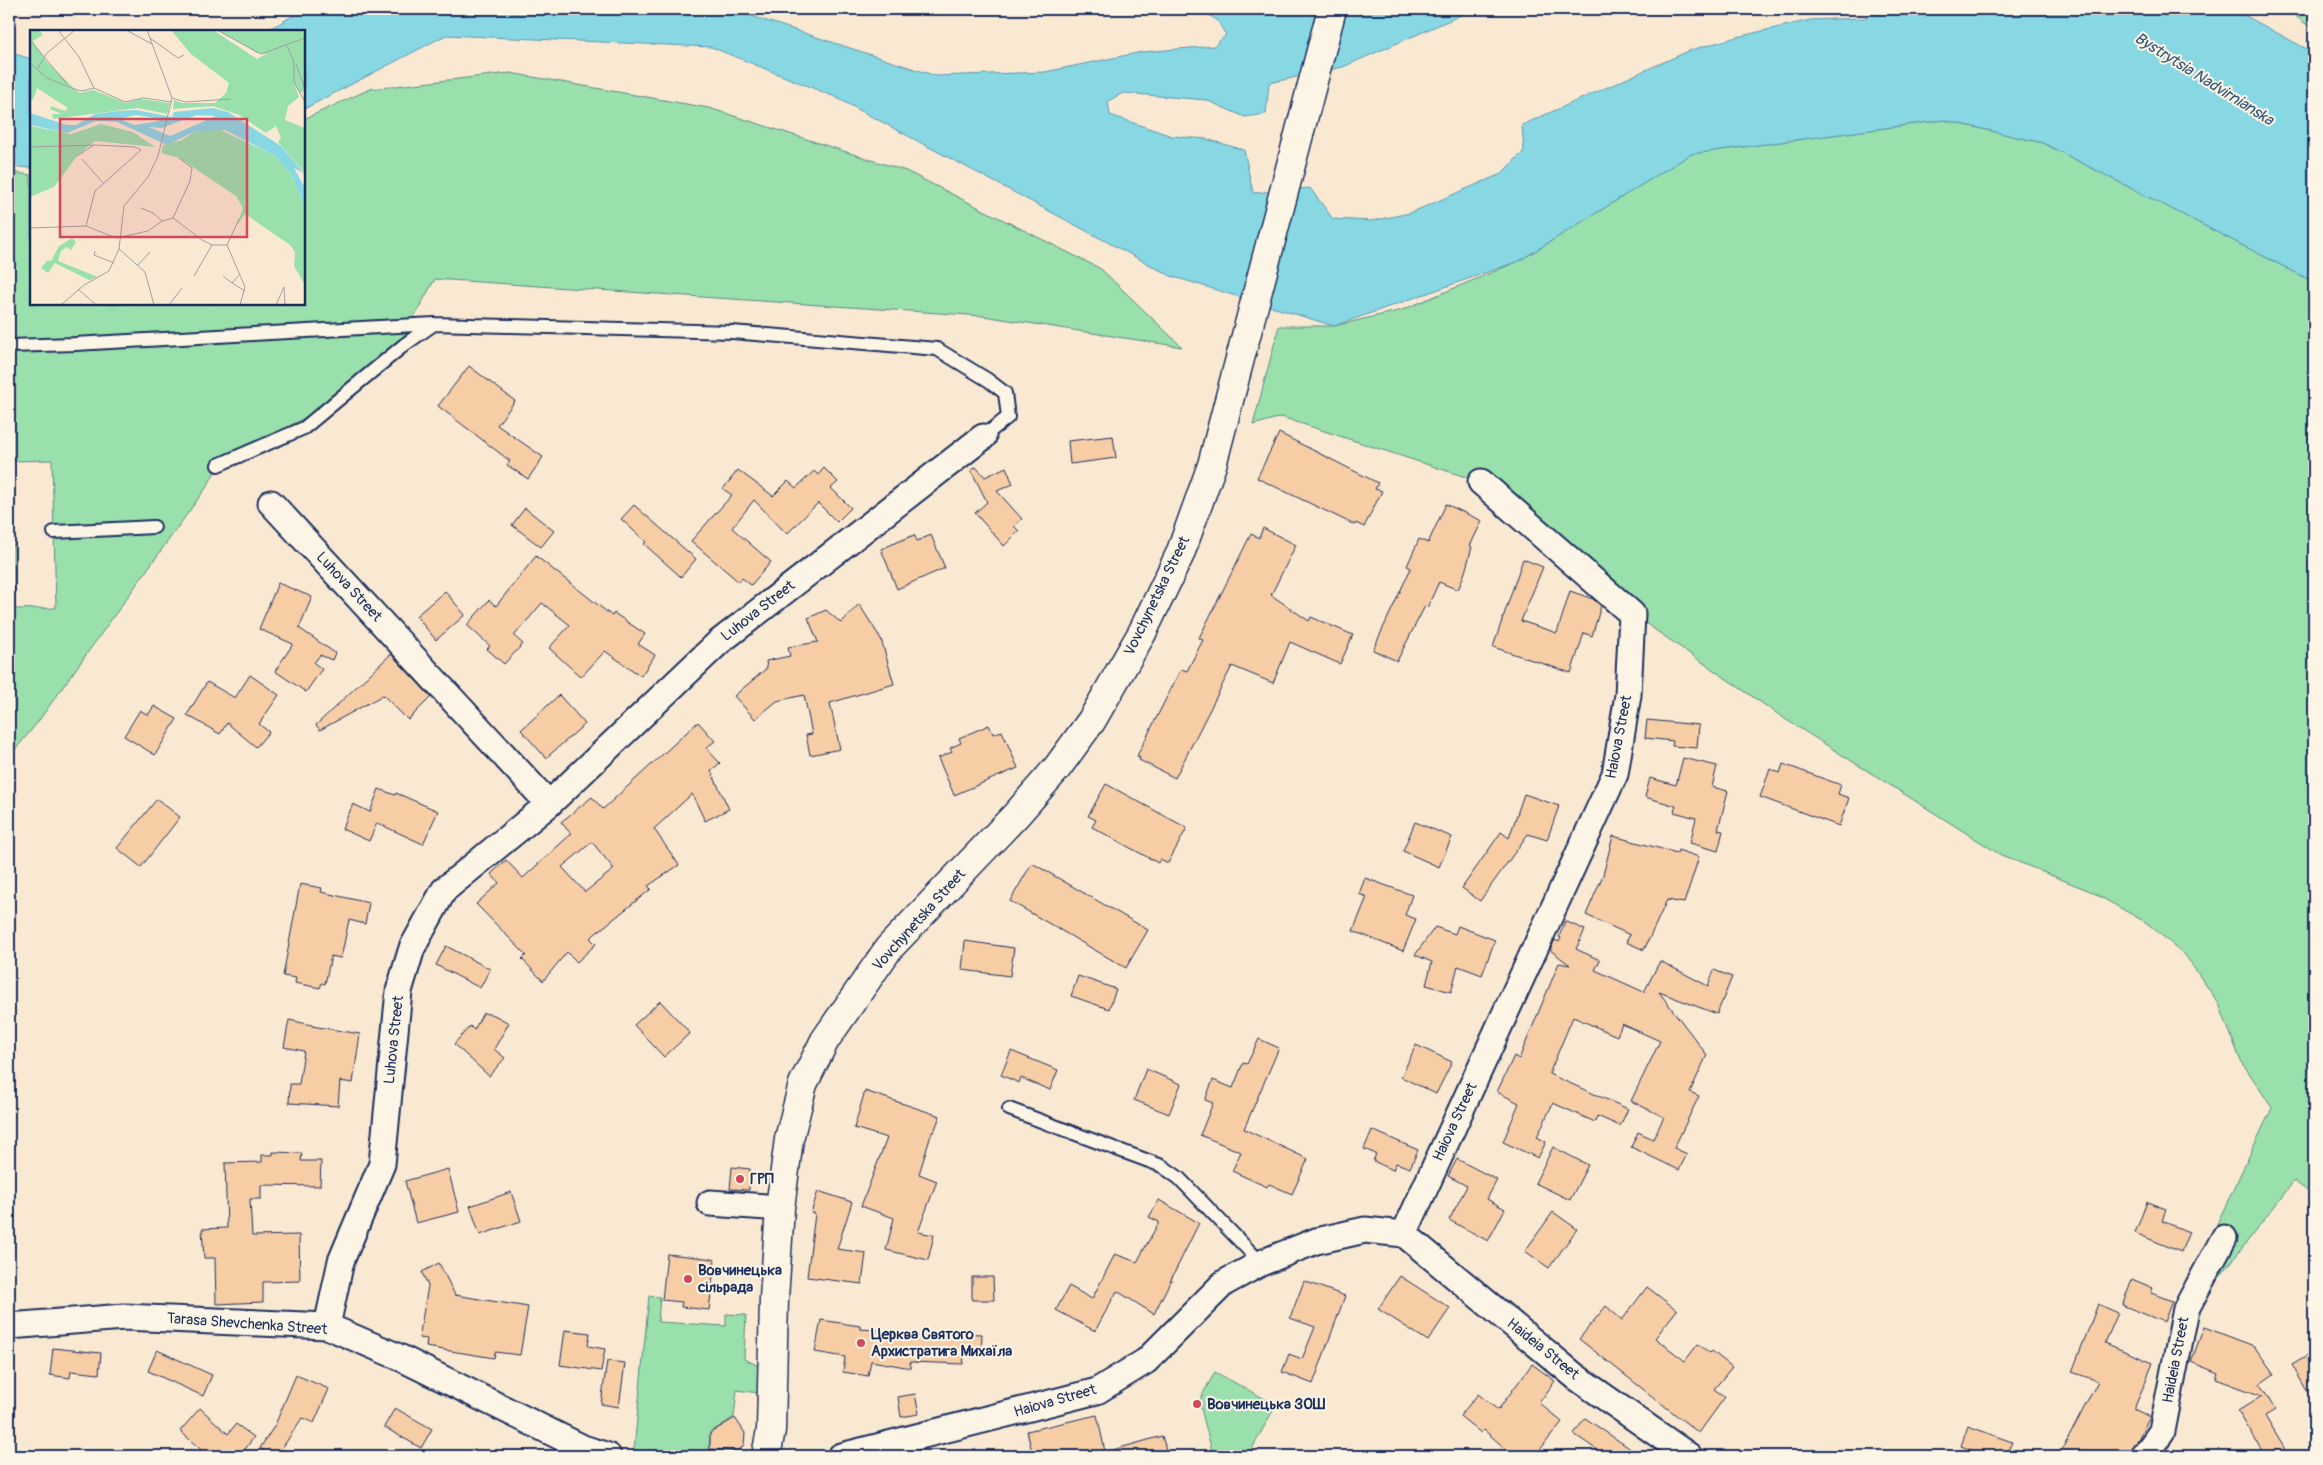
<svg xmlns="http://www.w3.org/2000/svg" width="2323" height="1465" font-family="Pangolin,sans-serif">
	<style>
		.green { fill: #99e0ad; stroke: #5a8886; fill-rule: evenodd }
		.water { fill: #88d8e4; stroke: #5c94ae }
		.building { fill: #f7cda6; stroke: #1b2f5e; fill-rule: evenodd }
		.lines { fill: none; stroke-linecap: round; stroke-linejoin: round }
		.lane-casing { stroke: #1b2f5e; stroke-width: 16 }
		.street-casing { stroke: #1b2f5e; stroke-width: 29 }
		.secondary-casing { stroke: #1b2f5e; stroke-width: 31 }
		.lane { stroke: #fcf5e5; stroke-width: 12 }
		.street { stroke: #fcf5e5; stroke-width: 25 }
		.secondary { stroke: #fcf5e5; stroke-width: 28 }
		.poi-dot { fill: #d1495b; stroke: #fcf5e5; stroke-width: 2 }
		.labels { text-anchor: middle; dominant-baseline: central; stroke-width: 4; stroke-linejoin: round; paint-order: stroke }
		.street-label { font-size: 15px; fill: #1b2f5e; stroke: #fcf5e5 }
		.poi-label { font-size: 15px; font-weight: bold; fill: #1b2f5e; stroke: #fcf5e5; text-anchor: start }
		.water-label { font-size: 16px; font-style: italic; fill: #365980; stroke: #fcf5e5 }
		.inset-river { fill: none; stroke: #88d8e4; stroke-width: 2.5 }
		.inset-road { fill: none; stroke: #a19fa4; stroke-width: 1 }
		.view { fill: #d1495b; fill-opacity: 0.15; stroke: #d1495b; stroke-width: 2.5 }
		.inset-edge { fill: none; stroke: #1b2f5e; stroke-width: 2.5 }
	</style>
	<rect width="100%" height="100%" fill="#fae9d2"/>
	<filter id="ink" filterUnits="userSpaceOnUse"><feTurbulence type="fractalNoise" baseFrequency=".02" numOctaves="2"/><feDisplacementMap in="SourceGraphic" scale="10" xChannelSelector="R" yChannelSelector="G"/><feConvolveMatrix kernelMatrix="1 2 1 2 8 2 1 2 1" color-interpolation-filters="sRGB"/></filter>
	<g filter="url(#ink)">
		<!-- green -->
		<path class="green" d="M2286 9H2314V30Z
			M510 73 709 108 906 171 1101 269 1182 347 983 316 435 279 402 338 324 408 220 462 208 485 37 723 9 757V172L31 175V304H304V119L370 89ZM52 460 56 608 15 609 12 461Z
			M1944 120 2043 143 2314 282V1196L2294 1181 2192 1313 2183 1295 2272 1108 2240 1059 2219 1004 2185 955 2147 923 2090 891 2001 855 1785 719 1632 614 1481 482 1281 417 1253 425 1279 326H1334L1402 310 1519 261 1691 154Z
			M649 1296 660 1297 658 1322 726 1326V1314L746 1315 744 1359 759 1366 758 1393 737 1390 734 1417 710 1433 709 1450 738 1452 736 1456H663L634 1450Z
			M1215 1372 1276 1405 1248 1456 1213 1455 1199 1401Z"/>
		<!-- water -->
		<path class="water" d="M305 9H730L936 76 1045 72 1142 52 1214 46 1226 35 1217 20 1198 9H1475L1343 67 1269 83 1266 114 1245 117 1206 100 1123 93 1108 101 1110 115 1172 136 1206 139 1244 150 1253 193 1310 188 1333 219 1371 221 1410 213 1501 174 1524 151 1522 125 1691 50 1737 37 1810 20 1863 18 1886 9H2233L2314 53V282L2043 143 1944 120 1691 154 1519 261 1334 326 1171 276 835 97 711 47 446 35 304 109V31H266Z
			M9 52 31 59V168L9 166Z"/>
		<!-- building -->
		<path class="building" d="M469 366 515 401 497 425 543 457 528 479 507 465 510 461 438 406Z
			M1279 433 1378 483 1375 489 1382 491 1364 527 1356 523 1355 525 1257 478Z
			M1113 436 1116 458 1070 464 1068 441Z
			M976 467 985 477 1006 467 1013 484 997 491 1022 519 1014 526 1019 531 1004 546 975 513 987 502 971 470Z
			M824 468 838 482 831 488 851 508 837 522 818 503 787 534 754 500 732 528 771 562 751 585 742 578 739 582 691 541 732 495 723 489 738 470 773 496 788 481 796 488 814 471 818 475Z
			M1446 504 1482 521 1470 546 1472 547 1465 572 1458 590 1439 582 1427 608 1425 606 1397 661 1373 650 1411 568 1407 566 1419 539 1428 543Z
			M634 505 696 559 681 577 644 544 646 542 621 519Z
			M525 508 554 531 541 547 512 525Z
			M1263 528 1296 545 1271 595 1309 621 1311 617 1353 635 1340 664 1290 642 1273 683 1232 666 1175 778 1139 760 1140 757 1137 756 1181 669 1187 671 1203 640 1199 638 1251 534 1259 538Z
			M914 535 917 541 931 535 945 568 897 589 881 549Z
			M536 556 612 616 614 613 645 634 638 644 655 655 641 676 605 651 581 677 549 648 570 625 542 603 514 636 523 644 504 664 487 649 490 646 467 625 489 600 496 606Z
			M1523 559 1543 567 1521 621 1557 633 1570 591 1593 599 1601 606 1592 636 1584 633 1571 673 1493 647Z
			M278 583 312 597 299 628 335 653 332 660 320 655 314 663 322 669 306 692 275 671 293 644 259 629Z
			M445 591 465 615 436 640 416 616Z
			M859 604 881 639 894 684 830 703 840 749 810 755 806 735 812 734 804 695 777 701 755 719 734 696 767 668 766 661 790 656 788 647 818 642 808 618 826 610 841 623Z
			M391 654 431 697 408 720 383 695 320 730 316 725Z
			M250 675 279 695 259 724 269 732 256 747 227 723 220 734 187 715 207 682 235 698Z
			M559 695 585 724 546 758 521 730Z
			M154 706 177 719 155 755 124 736 140 710 148 715Z
			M1647 720 1699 725 1697 748 1672 746 1673 741 1645 738Z
			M698 722 715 741 706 748 720 763 711 771 729 809 705 821 692 794 654 829 679 865 648 886 651 889 590 938 596 944 577 962 567 952 543 981 522 959 526 955 476 904 499 883 491 874 506 860 523 878 571 834 561 822 592 797 603 809ZM592 842 614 869 585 892 562 867Z
			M989 725 993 734 1002 731 1018 768 954 795 938 758 952 752 950 748 961 743 959 738Z
			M1683 758 1717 766 1712 787 1728 791 1718 830 1723 831 1718 851 1690 843 1696 818 1674 812 1676 806 1645 797 1650 778 1676 785Z
			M1783 764 1841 785 1838 794 1849 798 1839 826 1760 797 1770 769 1780 773Z
			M1106 784 1187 828 1168 863 1160 859 1158 863 1092 827 1096 820 1088 816Z
			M379 789 395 795 396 793 438 811 423 844 377 823 369 841 342 829 353 804 370 812Z
			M1524 794 1559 806 1547 840 1528 834 1480 901 1462 888 1501 832 1509 838Z
			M157 799 180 817 141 867 117 848Z
			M1415 822 1452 837 1439 867 1403 851Z
			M1613 836 1677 853 1678 850 1699 857 1684 903 1667 900 1644 950 1626 942 1630 935 1586 915 1603 875Z
			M1032 863 1148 930 1126 968 1010 901Z
			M1365 878 1412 895 1405 915 1416 919 1403 951 1353 931 1367 897 1359 894Z
			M300 884 322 888 321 892 369 903 365 924 349 920 341 958 331 956 325 984 322 983 320 988 295 983 296 978 283 976Z
			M1565 921 1585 930 1576 949 1600 960 1595 970 1644 992 1660 961 1708 986 1714 970 1732 977 1717 1014 1659 992 1707 1055 1690 1092 1699 1096 1674 1148 1687 1154 1679 1170 1631 1147 1638 1132 1653 1139 1664 1117 1631 1101 1660 1041 1622 1024 1617 1036 1573 1017 1549 1074 1628 1109 1620 1126 1597 1116 1595 1122 1553 1103 1537 1137 1546 1142 1538 1158 1503 1142 1519 1103 1497 1092 1514 1056 1519 1059 1559 963 1570 965 1550 950 1555 940 1559 942 1561 938 1559 937Z
			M1458 926 1495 940 1482 975 1458 966 1451 992 1426 985 1432 962 1415 955 1435 927 1455 934Z
			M965 941 1014 948 1010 976 962 970Z
			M446 946 490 969 480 988 436 965Z
			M1078 976 1116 989 1109 1009 1071 996Z
			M660 1001 690 1033 664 1057 634 1025Z
			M483 1013 494 1015 509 1023 494 1049 505 1058 489 1076 454 1044 470 1026 474 1030Z
			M289 1020 312 1025V1026L360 1034 353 1083 340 1081 338 1106 289 1103 290 1084H299L304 1051 284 1047Z
			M1259 1039 1279 1048 1244 1129 1308 1159 1292 1194 1269 1184 1267 1187 1232 1171 1241 1152 1200 1135 1213 1103 1205 1100 1213 1080 1233 1088 1243 1063 1247 1064Z
			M1416 1045 1452 1062 1436 1094 1401 1077Z
			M1011 1051 1058 1070 1050 1090 1021 1078 1019 1083 1001 1075Z
			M1146 1069 1181 1084 1169 1114 1134 1100Z
			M865 1091 940 1116 934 1132H932L919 1174 937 1181 918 1232 934 1235 928 1260 886 1250 894 1218 861 1206 887 1138 854 1128Z
			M1372 1130 1418 1150 1410 1168 1396 1163 1393 1170 1373 1161 1376 1154 1364 1149Z
			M1553 1147 1588 1165 1570 1200 1535 1183Z
			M273 1152 302 1153 301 1161H321L320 1186 261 1185V1199H250L252 1236 299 1235 300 1281 263 1282V1302L216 1304 215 1258H204L202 1229 227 1228 225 1163 262 1162V1155H273Z
			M1457 1159 1497 1180 1487 1199 1505 1209 1488 1241 1449 1220 1467 1186 1448 1176Z
			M732 1167 750 1169 749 1190 730 1189Z
			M448 1169 459 1212 416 1223 405 1181Z
			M818 1191 852 1202 837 1249 866 1253 862 1284 807 1277 815 1214 811 1213Z
			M511 1192 521 1221 480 1235 470 1206Z
			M1159 1200 1199 1223 1154 1314 1117 1291 1095 1331 1056 1310 1069 1286 1092 1299 1115 1254 1137 1262 1159 1222 1149 1217Z
			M2147 1202 2166 1209 2162 1221 2189 1232 2181 1252 2135 1233Z
			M1553 1212 1577 1229 1549 1268 1525 1251Z
			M667 1254 715 1259 709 1310 681 1307 682 1302 662 1300Z
			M439 1263 455 1295 528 1307 520 1355 495 1352 494 1358 426 1347 427 1339 419 1338 428 1286 422 1272Z
			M1400 1276 1450 1308 1428 1341 1378 1309Z
			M972 1277H993L994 1300H972Z
			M2132 1279 2153 1288 2151 1293 2172 1301 2164 1322 2122 1305Z
			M1304 1281 1345 1296 1313 1384 1282 1372 1289 1354 1302 1359 1315 1327 1290 1318Z
			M1647 1287 1677 1310 1655 1338 1685 1361 1698 1344 1710 1353 1712 1351 1732 1367 1714 1389 1725 1397 1699 1433 1579 1339 1606 1306 1622 1320Z
			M2098 1304 2118 1313 2105 1343 2153 1363 2134 1409 2150 1417 2129 1456H2059L2098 1381 2072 1372Z
			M821 1320 860 1326V1329L890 1331 935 1338V1332L982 1334 981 1355H964L963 1364 910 1362 911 1368 871 1361 868 1376 843 1372 845 1357 815 1352Z
			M2204 1327 2254 1346 2274 1374 2260 1384 2275 1410 2265 1416 2289 1456H2265L2238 1411 2262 1396 2216 1379 2218 1373 2191 1362Z
			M565 1330 590 1333 588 1346 605 1349 601 1371 560 1365Z
			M53 1348 101 1353 99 1374 71 1371 70 1378 50 1375Z
			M157 1350 212 1375 203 1396 148 1371Z
			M2314 1352V1403L2292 1365Z
			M607 1361 625 1363 619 1407 601 1404Z
			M1532 1364 1555 1381 1539 1403 1562 1422 1535 1456H1514L1484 1430 1481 1433 1460 1416 1478 1394 1498 1410Z
			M296 1375 329 1389 314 1423 302 1418 277 1456H272L260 1448 275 1425Z
			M915 1394 919 1414 901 1417 898 1397Z
			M200 1408 228 1434 236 1424 254 1437 240 1456H208L180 1431Z
			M395 1408 432 1429 421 1448 384 1427Z
			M1097 1415 1106 1456H1033L1027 1431Z
			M735 1418 745 1433 744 1445 738 1451 710 1449V1433Z
			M1585 1418 1641 1456H1606L1574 1434Z
			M1968 1426 2012 1442 2006 1456H1974L1976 1452 1961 1446Z
			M1162 1436 1168 1456H1110L1109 1451Z"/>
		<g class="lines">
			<!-- lane casing -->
			<g class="lane-casing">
				<path id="lane" d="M9 346 75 344 434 324 732 332 937 349 988 380 1005 393 1008 417 983 437
					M218 465 304 428 404 345 434 324
					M54 532 154 527
					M1009 1109 1162 1166 1179 1178 1261 1263"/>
			</g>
			<!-- street casing -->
			<g class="street-casing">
				<path id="street" d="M271 503 549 804
					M710 1203 780 1208
					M1404 1234 1576 1377 1689 1456
					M9 1326 124 1317 327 1326 399 1357 583 1448 608 1456
					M327 1326 341 1261 382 1164 399 991 412 948 444 890 549 804 718 643 983 437
					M841 1456 1097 1391 1146 1361 1224 1283 1261 1263 1316 1241 1365 1230 1404 1234 1615 774 1628 695 1632 614 1481 482
					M2144 1456 2162 1431 2186 1309 2224 1238"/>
			</g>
			<!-- secondary casing -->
			<g class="secondary-casing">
				<path id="secondary" d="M766 1456 771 1430 774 1299 780 1208 789 1139 803 1084 825 1040 889 948 1016 815 1057 768 1092 720 1142 633 1180 554 1212 465 1332 9"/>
			</g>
			<!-- lane -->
			<use href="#lane" class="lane"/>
			<!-- street -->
			<use href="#street" class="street"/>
			<!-- secondary -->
			<use href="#secondary" class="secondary"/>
		</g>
	</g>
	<!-- markers -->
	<g class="poi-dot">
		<circle cx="740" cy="1179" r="5"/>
		<circle cx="688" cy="1279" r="5"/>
		<circle cx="861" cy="1343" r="5"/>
		<circle cx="1197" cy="1404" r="5"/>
	</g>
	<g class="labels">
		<!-- street labels -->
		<g class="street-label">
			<text transform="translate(349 587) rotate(47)">Luhova Street</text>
			<text transform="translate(1157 596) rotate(-64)">Vovchynetska Street</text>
			<text transform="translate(758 611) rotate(-38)">Luhova Street</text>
			<text transform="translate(1619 737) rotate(-79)">Haiova Street</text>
			<text transform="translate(919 920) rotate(-48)">Vovchynetska Street</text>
			<text transform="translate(394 1040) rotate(-84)">Luhova Street</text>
			<text transform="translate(1455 1122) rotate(-65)">Haiova Street</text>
			<text transform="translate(247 1324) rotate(4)">Tarasa Shevchenka Street</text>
			<text transform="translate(1543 1349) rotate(39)">Haideia Street</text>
			<text transform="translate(2176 1360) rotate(-79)">Haideia Street</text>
			<text transform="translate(1055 1401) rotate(-16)">Haiova Street</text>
		</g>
		<!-- poi labels -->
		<g class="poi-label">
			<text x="750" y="1179">ГРП</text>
			<text x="698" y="1270">Вовчинецька<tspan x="698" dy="17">сільрада</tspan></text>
			<text x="871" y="1334">Церква Святого<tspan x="871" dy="17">Архистратига Михаїла</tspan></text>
			<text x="1207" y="1404">Вовчинецька ЗОШ</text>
		</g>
		<!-- water labels -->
		<g class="water-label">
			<text transform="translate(2204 79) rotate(32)">Bystrytsia Nadvirnianska</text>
		</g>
	</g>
	<!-- overview -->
	<g transform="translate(30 30)">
		<rect width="275" height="275" fill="#fae9d2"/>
		<path d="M0 0H9L13 5 3 11 16 31 46 60 50 63 63 60 96 73 110 69 140 73 137 84 108 78 23 89 22 84H32L20 79 21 76 35 81 38 78 7 58 3 70 0 69ZM141 0H183L227 29 236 24 227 23 187 0H275V59L270 64 264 53 269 67 258 76 255 90 275 98V143L248 112 251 108 246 96 236 103 209 85 183 76 143 79 144 70 152 73H185L196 63 199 53 161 24ZM71 94 103 102 125 117 65 111 47 126 24 157 0 167V96L41 104ZM187 98 245 126 261 144 275 176V255L264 236 265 222 260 215 215 184 207 195 213 178 206 166 149 128 131 123 133 115 152 110 166 101ZM42 208 46 212 41 220 37 217 31 221 28 231 68 247 59 250 25 233 18 243 11 238 18 230 21 231 29 216Z" fill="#99e0ad"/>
		<path d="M183 78 198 82 251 116 275 144 264 138 273 155 275 151V176L261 144 245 126 195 100 166 101 137 115 87 92 66 91 37 103 0 95V83L37 95H46L65 84 88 81 106 80 142 87 144 82ZM106 85 125 88 129 91 105 95 89 89ZM167 85 186 86 140 106 119 97 132 98Z" fill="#88d8e4" fill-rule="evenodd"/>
		<path class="inset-river" d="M264 142 275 161"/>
		<path class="inset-road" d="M28 0 49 27 64 58 95 72 113 68 142 72M96 0 122 14M187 0 231 24 275 8M120 8 148 28 154 25M0 10 37 54M257 16 264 32V52L275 72M0 33 17 48 44 59 52 61 64 58M266 34 275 59M8 38 17 23 45 0M142 68 155 72 201 69M0 117 65 115 105 117 111 120 65 161 56 196M47 126 64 115M52 129 74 154M111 178 123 183 132 191M143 188 172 210 182 215H197L215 257 210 275M0 198 56 196 86 208 118 201 132 191 143 188 160 151 162 138 149 128M197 215 209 189M89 219 115 242 124 275M65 221 64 225 84 233M108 235 120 222M164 246 182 215M193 246 202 253 210 244M202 253 215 261M48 259 66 275M31 275 54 255 79 241 89 219 94 176 118 147 128 126 142 68 117 0M139 275 152 258M246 275 254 257 255 275"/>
		<path class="view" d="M30 89H217V207H30Z"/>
		<rect width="275" height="275" class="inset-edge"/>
	</g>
	<!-- margin -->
	<rect width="2323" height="1465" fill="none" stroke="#fcf5e5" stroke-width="30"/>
	<rect x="15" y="15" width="2293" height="1435" fill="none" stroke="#1b2f5e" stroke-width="2" filter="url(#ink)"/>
</svg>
